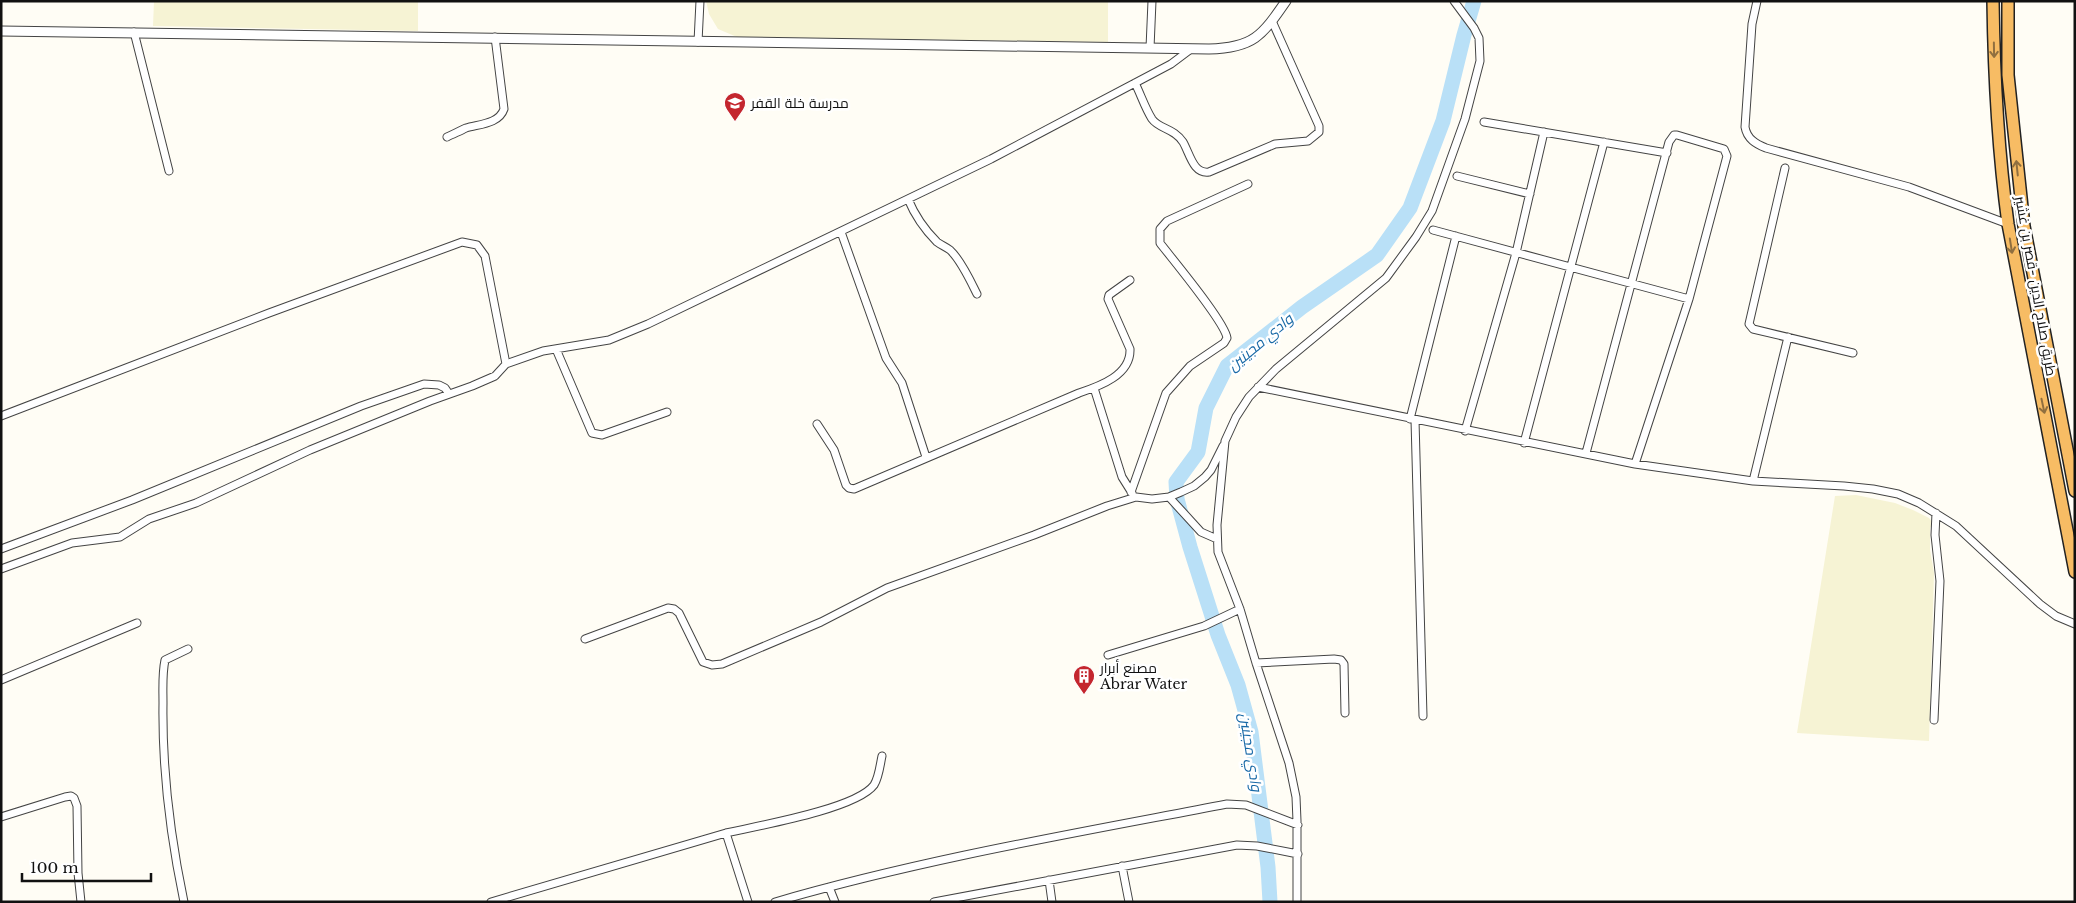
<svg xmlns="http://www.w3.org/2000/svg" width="2076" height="903" font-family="'Libre Baskerville',Cairo,serif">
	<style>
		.farmland { fill: #f6f3d4 }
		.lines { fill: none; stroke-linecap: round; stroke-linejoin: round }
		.river { stroke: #b9e0f7; stroke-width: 15 }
		.minor-casing { stroke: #444; stroke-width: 9 }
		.tertiary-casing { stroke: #444; stroke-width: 11 }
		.trunk-casing { stroke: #222; stroke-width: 14 }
		.minor { stroke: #fff; stroke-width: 7 }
		.tertiary { stroke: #fff; stroke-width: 9 }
		.trunk { stroke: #f7bc64; stroke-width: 11 }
		.oneway { stroke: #906f3f }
		.labels { text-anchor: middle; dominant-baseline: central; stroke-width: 5; stroke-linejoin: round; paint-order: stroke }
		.poi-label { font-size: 14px; fill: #111; stroke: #fff; text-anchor: start }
		.street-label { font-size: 14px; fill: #111; stroke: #fff }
		.water-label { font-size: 15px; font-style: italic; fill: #1768a6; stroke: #fff }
	</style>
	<rect width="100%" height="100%" fill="#fffdf5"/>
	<!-- farmland -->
	<path class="farmland" d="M154 1H418V31L153 26Z
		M706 1H1108V42L737 37 718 29 709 14Z
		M1856 495 1895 503 1913 510 1929 518 1933 523 1930 528V550L1934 573 1929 741 1797 733 1835 496Z"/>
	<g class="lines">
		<!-- river -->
		<path class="river" d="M1270 902 1268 867 1251 732 1238 685 1218 635 1190 547 1177 499 1176 482 1198 452 1206 408 1227 366 1302 307 1377 255 1410 208 1443 121 1464 35 1474 1"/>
		<!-- minor casing -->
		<g class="minor-casing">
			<path id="minor" d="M1757 1 1752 24 1745 127C1747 139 1756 144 1766 148L1909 187 2008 224
				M134 32 169 171
				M698 42 700 1
				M1150 48 1152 1
				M1135 83C1141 95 1145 108 1152 119 1159 129 1174 128 1183 142 1190 154 1193 174 1209 172L1275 144 1308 141 1319 132V126L1272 21
				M1484 122 1667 153
				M447 137C453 134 460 131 466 128 479 124 499 124 504 109L495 37
				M1785 168 1749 324 1753 329 1853 353
				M1457 176 1530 194
				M908 199C915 216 924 229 937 242 941 245 946 247 950 250 961 260 971 282 977 294
				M1433 230 1689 299
				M841 232 886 358 902 383 926 457
				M556 349 592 433 602 435 667 412
				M1258 387 1635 464 1753 481 1844 486 1873 489 1898 494 1919 503 1956 526 2040 604 2056 616 2075 624
				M1094 388 1122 477 1132 493
				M1 416 269 313 462 242 477 245 485 256 506 364
				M1410 419 1456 236
				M1415 420 1423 716
				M817 424 834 450 846 485 849 488 854 489 1079 393C1100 386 1131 375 1130 349L1108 299 1109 295 1130 280
				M1465 431 1516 253 1544 132
				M1524 443 1604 142
				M1586 453 1669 142 1674 135H1677L1724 149 1727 156 1689 299 1635 464
				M1753 481 1788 337
				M1131 492 1166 393 1190 366 1224 343 1227 338C1225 322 1173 260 1160 243V229L1167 221 1248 184
				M1169 497 1201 532 1217 539
				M1 549 132 500 361 406 424 384 439 385 445 388 449 394
				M1 569 72 543 120 537 149 519 196 503 310 450 430 401 472 386 495 376 506 364 543 351 609 340 648 324 991 159 1171 64 1191 49
				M585 639 668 608 674 609 679 613 703 662 712 665 722 664 821 622 887 588 1034 535 1107 506 1136 497 1152 499 1169 497 1181 492 1194 486 1205 477 1211 470 1223 446
				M1108 655 1204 626 1240 609
				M1256 663 1334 659 1341 660 1344 664 1345 713
				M1 680 137 623
				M1934 720 1940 581 1935 535 1936 513
				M1 817 65 797 71 796 74 798 77 806 78 873 81 902
				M1122 866 1129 902
				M1049 880 1052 902
				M829 887 835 902
				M184 902C170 835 162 771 163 703 163 689 162 674 165 660L188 649
				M491 902 726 833
				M748 902 726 833C757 826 856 809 874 785 879 777 880 765 882 756
				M775 902C923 859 1076 833 1227 804L1246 805 1298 825
				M934 902 1237 845 1257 846 1298 854
				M1297 902V821L1296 797 1289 763 1256 663 1240 609 1218 552 1217 525 1225 441 1236 417 1249 397 1276 369 1386 278 1416 237 1432 211 1465 119 1480 61 1479 38 1474 28 1454 1"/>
		</g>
		<!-- tertiary casing -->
		<g class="tertiary-casing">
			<path id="tertiary" d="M1 31 1209 49C1253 48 1262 36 1286 1"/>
		</g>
		<!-- trunk casing -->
		<g class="trunk-casing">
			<path id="trunk" d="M1993 1C1994 76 1998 150 2008 224L2075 572
				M2008 1V75L2024 226 2075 491"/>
		</g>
		<!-- minor -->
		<use href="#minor" class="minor"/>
		<!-- tertiary -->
		<use href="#tertiary" class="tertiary"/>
		<!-- trunk -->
		<use href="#trunk" class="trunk"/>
	</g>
	<!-- one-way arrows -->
	<defs><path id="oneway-shaft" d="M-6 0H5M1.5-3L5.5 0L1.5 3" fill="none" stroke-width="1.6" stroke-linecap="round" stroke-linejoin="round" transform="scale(1.25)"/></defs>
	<g class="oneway">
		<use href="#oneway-shaft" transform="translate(1994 50) rotate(89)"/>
		<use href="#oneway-shaft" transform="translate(2017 168) rotate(-96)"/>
		<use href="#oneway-shaft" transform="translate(2011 246) rotate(81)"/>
		<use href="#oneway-shaft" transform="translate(2043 406) rotate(78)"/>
	</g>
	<!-- icons -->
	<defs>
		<g id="school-pin" transform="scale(1.125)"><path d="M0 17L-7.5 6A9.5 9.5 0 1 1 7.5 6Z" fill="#c4262e" stroke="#fff"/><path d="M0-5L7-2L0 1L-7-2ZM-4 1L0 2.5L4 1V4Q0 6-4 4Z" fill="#fff"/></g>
		<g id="building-pin" transform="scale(1.125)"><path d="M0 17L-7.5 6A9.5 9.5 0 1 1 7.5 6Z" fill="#c4262e" stroke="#fff"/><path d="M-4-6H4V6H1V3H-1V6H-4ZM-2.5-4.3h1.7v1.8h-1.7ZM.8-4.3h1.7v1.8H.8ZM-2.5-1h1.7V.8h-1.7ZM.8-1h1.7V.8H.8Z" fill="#fff"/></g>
	</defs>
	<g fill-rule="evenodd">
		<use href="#school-pin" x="735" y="103"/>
		<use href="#building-pin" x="1084" y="676"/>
	</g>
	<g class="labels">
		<!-- poi labels -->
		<g class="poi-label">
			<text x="751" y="103">مدرسة خلة القفر</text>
			<text x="1100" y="668">مصنع أبرار<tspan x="1100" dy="16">Abrar Water</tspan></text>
		</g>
		<!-- street labels -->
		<g class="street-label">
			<text transform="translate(2036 286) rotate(80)">طريق صلاح الدين -قصر بن غشير</text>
		</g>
		<!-- water labels -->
		<g class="water-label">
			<text transform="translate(1260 342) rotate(-40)">وادي مجينين</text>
			<text transform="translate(1251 752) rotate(81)">وادي مجينين</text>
		</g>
	</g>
	<!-- border -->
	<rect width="2076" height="903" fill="none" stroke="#111111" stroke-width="5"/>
	<!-- scale -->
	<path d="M22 873v8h129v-8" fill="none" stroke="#111111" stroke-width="2.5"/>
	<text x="30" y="873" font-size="15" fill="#111111" stroke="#ffffff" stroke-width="4" paint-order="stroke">100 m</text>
</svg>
